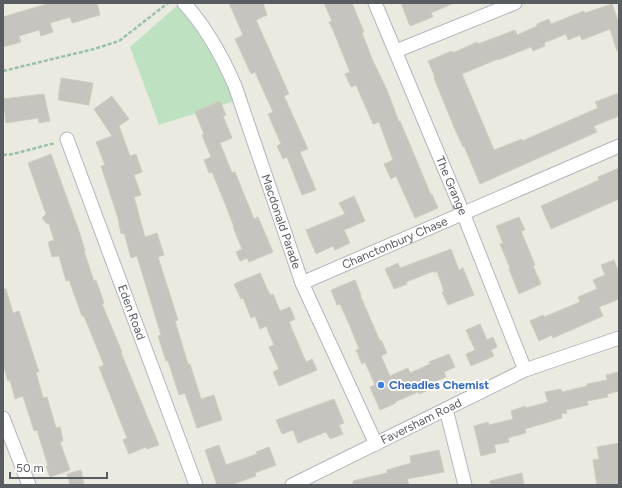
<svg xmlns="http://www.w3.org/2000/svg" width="622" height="488" font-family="Figtree,sans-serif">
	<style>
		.green { fill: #bee2c1 }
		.building { fill: #c6c4be; stroke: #d0ccbf }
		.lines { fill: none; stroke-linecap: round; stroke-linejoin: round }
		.minor-casing { stroke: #b3b6bb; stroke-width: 15 }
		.path { stroke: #98c2a7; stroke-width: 2.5; stroke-dasharray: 4 2; stroke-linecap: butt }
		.minor { stroke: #fff; stroke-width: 13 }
		.shop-dot { fill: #3f7fe0; stroke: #fff; stroke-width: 1.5 }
		.labels { text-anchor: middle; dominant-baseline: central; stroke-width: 4; stroke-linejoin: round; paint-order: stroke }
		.street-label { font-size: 12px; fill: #595c61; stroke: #fff }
		.shop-label { font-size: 12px; font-weight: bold; fill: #366cbe; stroke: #fff; text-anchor: start }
	</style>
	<rect width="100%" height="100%" fill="#ebeae1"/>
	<!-- green -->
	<path class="green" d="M179 4C202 34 219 67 235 101L159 125 130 47Z"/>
	<!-- building -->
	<path class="building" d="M50 3H97L100 15 72 23 70 17 50 23 53 32 41 36 39 30 19 36 21 42 3 47V17Z
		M229 3H263L267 15 256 20 289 94 284 96 308 149 300 152 316 190 302 195 287 157 283 159 277 146 281 144 268 114 273 112 255 72 251 74 235 39 243 35Z
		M324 3H352L364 32 362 33 373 61 387 90 399 122 400 121 431 195 432 194 438 208 415 218 396 176 391 179 384 164 393 160 379 122 373 124 356 85 351 87 345 74 350 72 333 30 329 22 332 21Z
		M401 3H454L431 13 433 17 410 26Z
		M612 4 619 23V51H617L610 29 582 40 580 35 568 40 566 34 544 43 545 46 533 51 531 47 498 60V59L462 74 494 150 522 139V141L598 108 595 102 619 93V116L594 126 597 132 480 184 464 146 463 147 454 127 434 78 435 77 428 61 452 51 453 53 477 42 478 44 515 30 517 35 537 26V24L549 19 551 24 584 11 585 13Z
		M61 78 93 83 89 105 58 100Z
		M44 94 50 121 39 123 38 118 6 123 3 99Z
		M112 96 129 119 119 126 130 156 136 154 142 172 134 175 141 195 134 197 145 237 157 233 164 255 158 257 178 320 175 321 188 364H190L201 399 214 395 222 420 197 428 185 393 179 395 168 361H166L158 336 161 335 137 256 131 258 124 233 121 234 118 218 101 166 105 165 96 142 112 136 94 109Z
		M220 101 226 115 223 116 232 138 220 143 232 173 235 172 254 219 258 217 273 252 249 262 247 258 240 261 236 252 242 249 233 227H234L226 206 212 172 209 173 204 160 211 157 202 135 204 134 195 112Z
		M51 154 80 234 85 251H84L94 281 96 280 100 291 104 303 102 304 122 352 121 353 159 445 147 449 146 447 129 454 123 440 127 438 99 367 104 365 84 316H82L69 280 66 281 59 256 52 257 48 242 54 240 49 224 46 223 42 218 46 214 28 163Z
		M619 168V199L551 229 541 206 599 180 598 177Z
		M354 196 365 221 344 230 350 243 335 250 333 246 316 254 306 230 345 214 339 203Z
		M519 217 525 230 521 231 535 265 533 266 541 284 519 294 509 269 510 268 500 244 503 243 496 226Z
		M451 249 459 270 463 268 474 295 448 305 442 292 444 291 437 271 434 273V271L406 282 407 284 394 289 385 269 398 263 400 268Z
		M614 260 619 273V299L599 307 603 316 553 338 552 335 539 341 530 321 543 315 544 317 580 302 578 297 597 289 593 280 605 275 601 265Z
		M260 273 270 295 273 294 280 311 290 307 295 319 289 322 306 362 312 359 317 370 279 386 273 372 279 369 269 347 274 345 266 326 260 329 255 316 251 318 243 298 241 299 234 284Z
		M355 280 361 295H360L380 341 381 340 387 353 381 356 390 376 408 368 410 373 430 364 429 362 449 354 455 367 444 372 446 377 429 384 431 389 419 394 418 392 395 402 396 403 380 410 370 387 375 385 365 362 362 364 356 350 359 349 349 324 340 304 337 305 331 290Z
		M3 289H6L13 313 19 311 39 372H36L43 398 47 397 56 428 60 427 63 441 60 442 70 470 50 477 46 466H48L37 430 34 431 23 396 15 399 10 380 8 381 3 364Z
		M480 324 487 340 493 337 497 347 491 350 494 356 471 366 466 354 475 350 466 330Z
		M619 372V391L607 394 608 397 587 401 588 405 566 410 567 413 561 414 562 418 525 429 526 433 508 438 509 442 494 445 496 452 481 456 474 426 488 422 489 425 513 419 511 411 525 406 526 408 548 402 545 392 561 389 562 392 587 386V384L607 380 606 375Z
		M334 399 344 423 339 425 343 434 330 439 326 432 298 443 293 430 282 434 276 420Z
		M619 443V485H597L593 460 599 459 597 447Z
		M219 445 226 465 257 454 256 452 269 447 276 465 255 473 256 476 231 485H217L205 450Z
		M439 450 444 472 407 479 409 485H353V481L387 473V470L411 463 410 456Z
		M81 470 84 485H70L67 474Z
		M522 473 524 485H491L490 481Z"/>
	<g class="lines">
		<!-- minor casing -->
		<g class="minor-casing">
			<g id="minor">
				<path id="s1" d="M184 3C206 27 222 56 235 86L302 283 376 444"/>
				<path id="s2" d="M375 3 463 213 525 370"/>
				<path d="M396 51 515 3"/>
				<path id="s3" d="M67 139 196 485"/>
				<path id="s4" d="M302 283 619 146"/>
				<path d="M446 409 465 485"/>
				<path d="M3 418 29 485"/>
				<path id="s5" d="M292 485 525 370 619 338"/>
			</g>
		</g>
		<!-- path -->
		<path class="path" d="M3 71 94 49 119 41 168 3
			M3 155 13 154 55 143"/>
		<!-- minor -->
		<use href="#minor" class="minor"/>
	</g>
	<!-- markers -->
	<circle class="shop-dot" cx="381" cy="385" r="4"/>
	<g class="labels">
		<!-- street labels -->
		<g class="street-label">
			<text stroke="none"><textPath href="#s2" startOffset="198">The Grange</textPath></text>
			<text stroke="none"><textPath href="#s1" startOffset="241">Macdonald Parade</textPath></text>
			<text stroke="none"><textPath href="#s4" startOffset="101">Chanctonbury Chase</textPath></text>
			<text stroke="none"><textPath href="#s3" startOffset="185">Eden Road</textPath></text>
			<text stroke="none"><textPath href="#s5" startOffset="144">Faversham Road</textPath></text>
		</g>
		<!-- shop labels -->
		<g class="shop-label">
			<text x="389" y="385">Cheadles Chemist</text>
		</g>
	</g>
	<!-- border -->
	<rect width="622" height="488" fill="none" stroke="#595c61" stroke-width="8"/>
	<!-- scale -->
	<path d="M10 472v6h97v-6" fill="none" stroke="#595c61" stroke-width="2"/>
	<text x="16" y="472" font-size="12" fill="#595c61" stroke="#ffffff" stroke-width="3" paint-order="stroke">50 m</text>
</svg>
